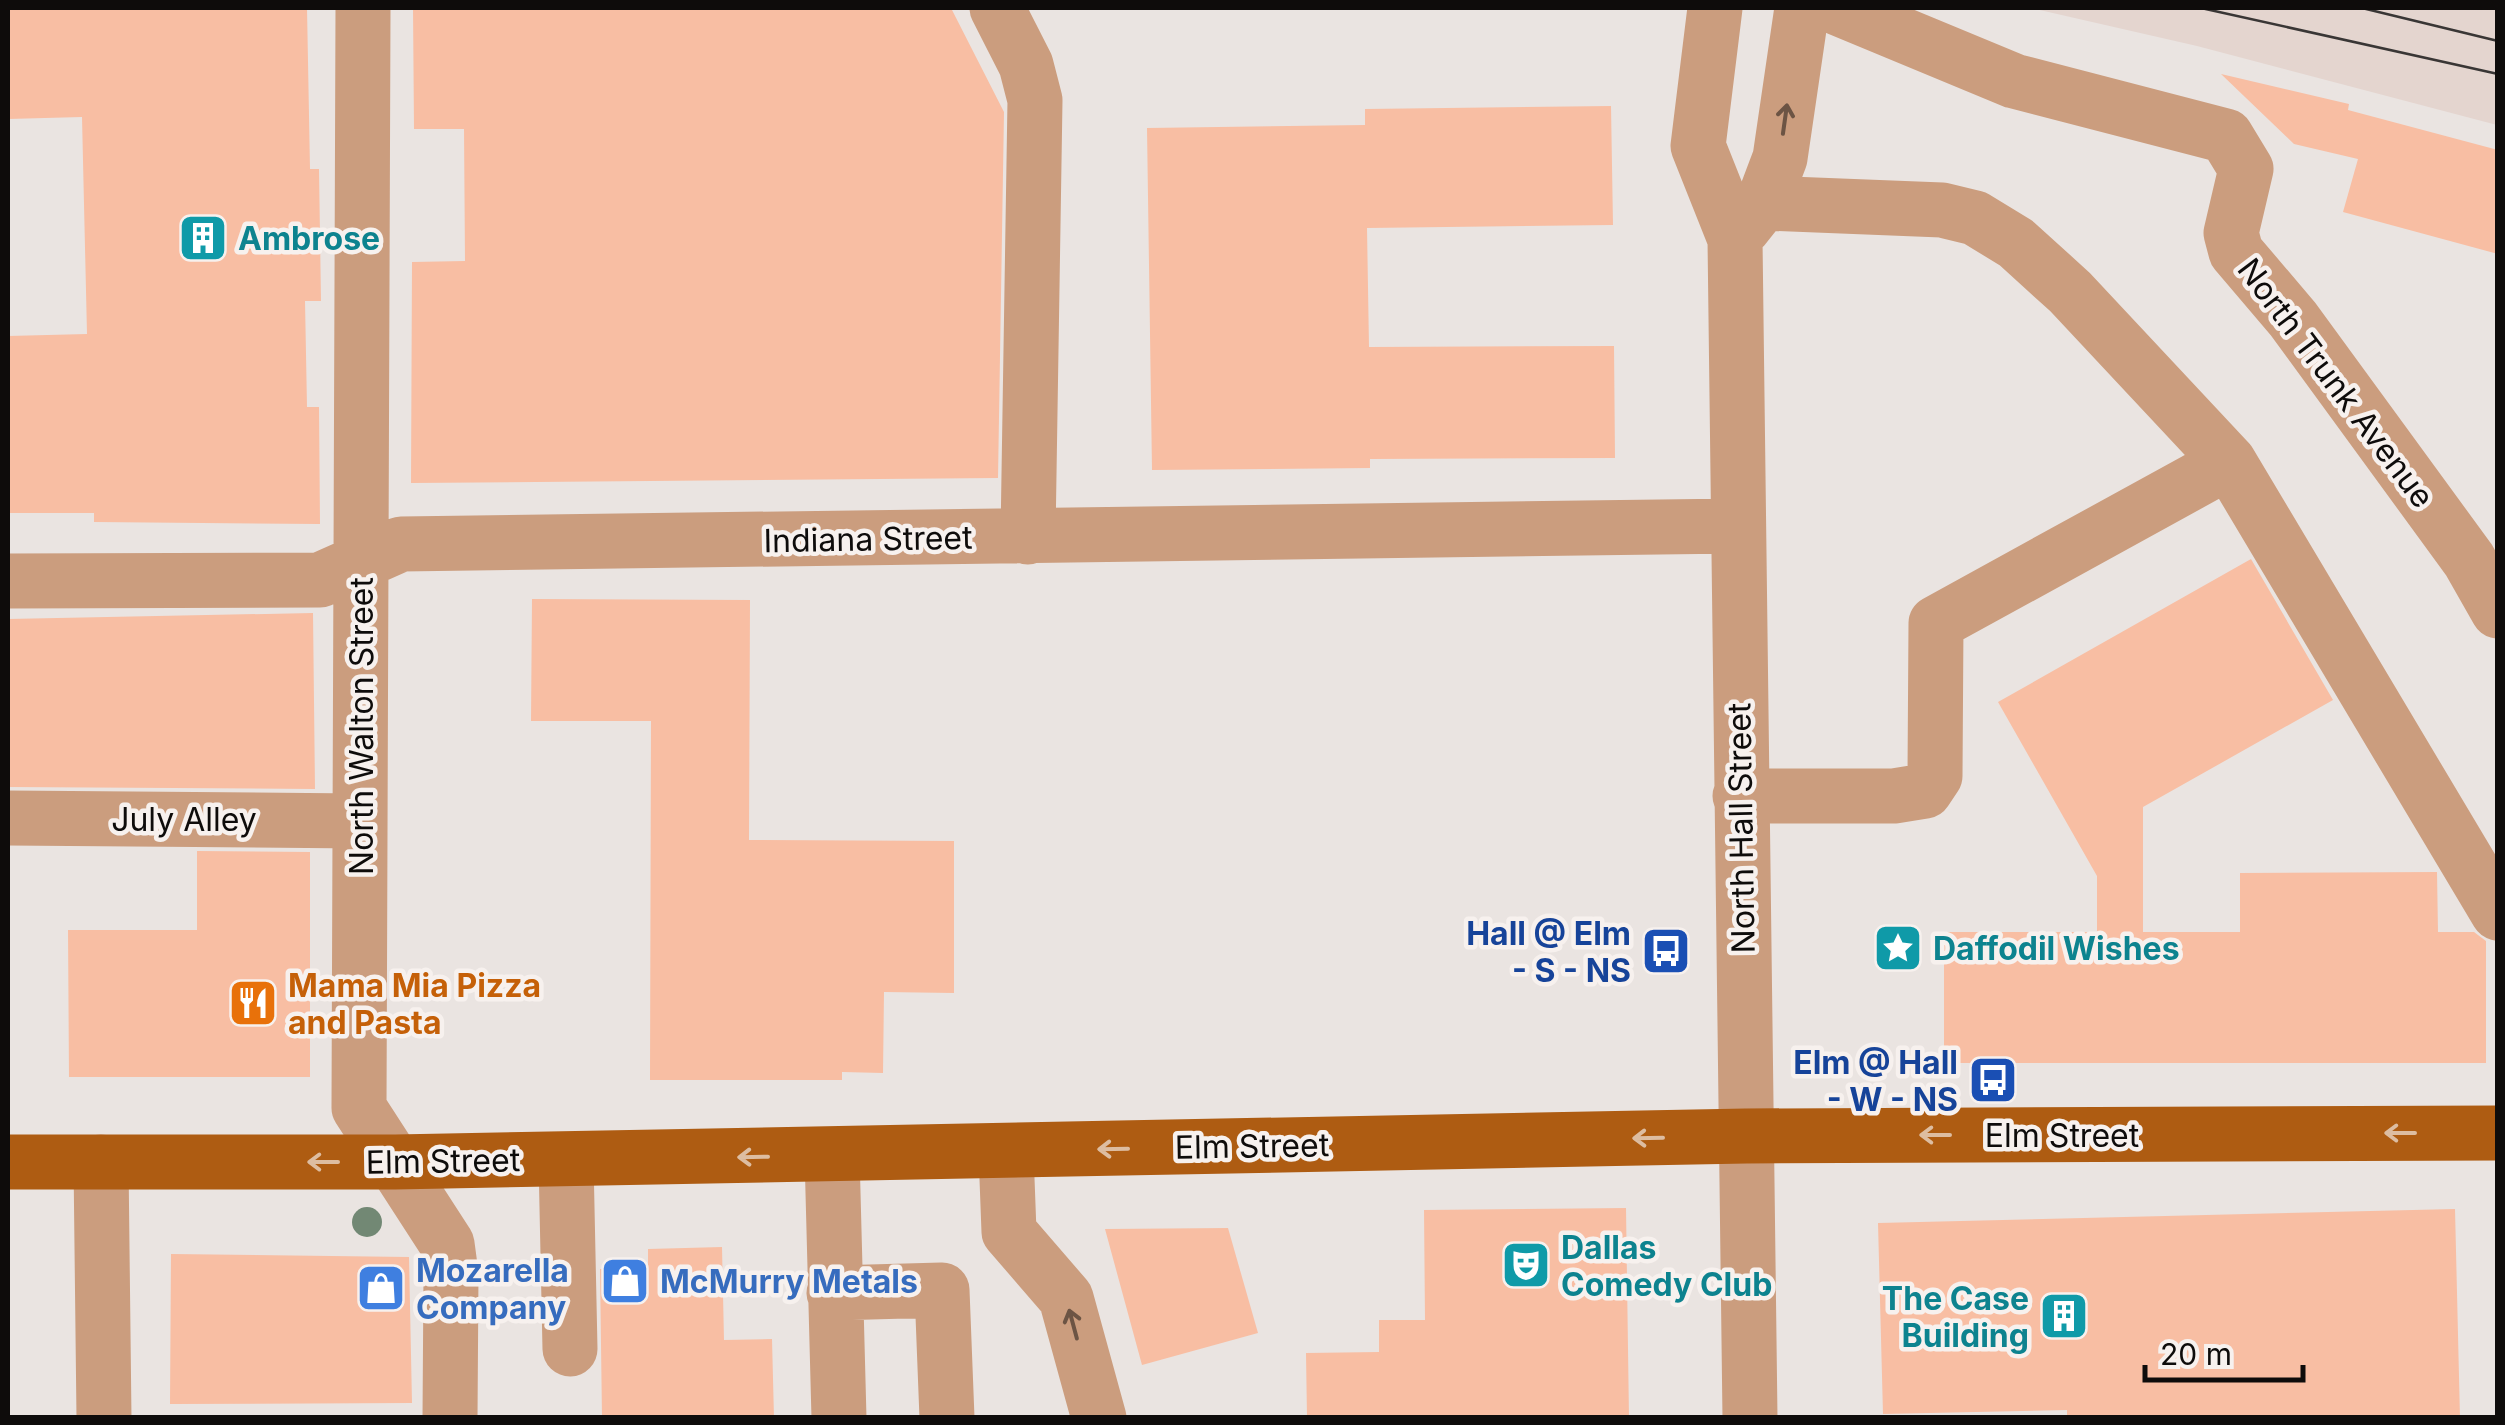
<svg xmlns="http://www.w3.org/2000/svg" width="2505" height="1425" font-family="Inter,sans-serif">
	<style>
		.built { fill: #e4d5cf }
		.building { fill: #f8bea3 }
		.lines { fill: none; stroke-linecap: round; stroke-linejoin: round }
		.minor { stroke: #cb9d7e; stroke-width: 55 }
		.major { stroke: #ae5c12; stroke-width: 55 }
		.tram { stroke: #393635; stroke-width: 2.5 }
		.tree { fill: #728874 }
		.oneway { stroke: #6c5444 }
		.oneway2 { stroke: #ddbda1 }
		.labels { text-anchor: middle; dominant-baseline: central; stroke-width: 9; stroke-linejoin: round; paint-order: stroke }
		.culture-label { font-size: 32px; font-weight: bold; fill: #0d838f; stroke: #f7f1ee; text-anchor: start }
		.street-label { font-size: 32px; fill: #0e0c0b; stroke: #f7f1ee }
		.transit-label { font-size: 32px; font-weight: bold; fill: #164399; stroke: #f7f1ee; text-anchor: end }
		.food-label { font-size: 32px; font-weight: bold; fill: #c56008; stroke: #f7f1ee; text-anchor: start }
		.shop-label { font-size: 32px; font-weight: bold; fill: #366cbe; stroke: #f7f1ee; text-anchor: start }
	</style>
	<rect width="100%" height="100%" fill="#eae4e1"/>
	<!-- built -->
	<path class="built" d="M2031 8H2497V125L2197 46Z"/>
	<!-- building -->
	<path class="building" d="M8 8H307L310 169H319L321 301H305L307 407H319L320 524 94 522V513H8V336L87 334 82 117 8 119Z
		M413 8H951L1004 112 998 478 411 483 412 262 465 261 464 129H414Z
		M2221 74 2349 104 2348 110 2498 150V254L2343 212 2358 159 2294 144Z
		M1611 106 1613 225 1367 228 1369 347 1614 346 1615 458 1370 459V468L1152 470 1147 128 1365 125V109Z
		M2251 559 2333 700 2143 807V932H2240V873L2437 872 2438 932H2474L2486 941V1063H1944V932H2097V876L1998 702Z
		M532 599 750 600 749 840 954 841V993L884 992 883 1073 842 1072V1080H650L651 721H531Z
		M313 613 315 789 8 787V619Z
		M197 851 310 852V1077H69L68 930H197Z
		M1626 1208 1629 1418H1307L1306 1353 1379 1352V1320H1425L1424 1210Z
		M2455 1209 2460 1418H2067V1410L1883 1414 1878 1223Z
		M1228 1228 1258 1333 1142 1365 1105 1229Z
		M722 1247 724 1340 772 1339 774 1418H602L600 1269 648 1268V1249Z
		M171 1254 409 1257 412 1403 170 1404Z"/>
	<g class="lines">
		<!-- minor -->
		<path class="minor" d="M363 8 359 1108 447 1244 451 1274 450 1418
			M997 8 1026 65 1035 100 1028 537
			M1715 8 1698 146 1735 239 1750 1418
			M1838 8 2014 81 2226 136 2246 169 2231 233 2236 252 2293 319 2469 560 2498 611
			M1743 228 1763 203 1780 158 1802 8
			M2229 462 2498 913
			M8 581 320 580 401 544 1737 526
			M1740 796H1894L1925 791 1935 776 1936 623 2229 462 2070 292 2016 243 1975 218 1942 210 1763 203
			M8 818 360 821
			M1006 1152 1009 1232 1066 1298 1099 1418
			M832 1155 839 1418
			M566 1160 570 1349
			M101 1162 104 1418
			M834 1293 942 1290 947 1418"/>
		<!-- major -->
		<path class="major" d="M8 1162H395L1746 1136 2498 1133"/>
		<!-- tram -->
		<path class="tram" d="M2201 8 2498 74
			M2362 8 2498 41"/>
	</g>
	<!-- trees -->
	<circle class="tree" cx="367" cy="1222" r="15"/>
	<!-- one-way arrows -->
	<defs><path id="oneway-shaft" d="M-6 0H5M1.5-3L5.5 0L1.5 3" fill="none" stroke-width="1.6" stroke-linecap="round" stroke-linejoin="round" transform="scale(2.5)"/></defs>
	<g class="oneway">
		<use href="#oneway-shaft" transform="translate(1785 119) rotate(-82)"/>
		<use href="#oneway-shaft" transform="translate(1073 1324) rotate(-105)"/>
	</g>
	<g class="oneway2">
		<use href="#oneway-shaft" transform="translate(2400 1133) rotate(180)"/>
		<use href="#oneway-shaft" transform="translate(1935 1135) rotate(180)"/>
		<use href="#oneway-shaft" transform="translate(1648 1138) rotate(179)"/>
		<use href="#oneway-shaft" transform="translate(1113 1149) rotate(179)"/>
		<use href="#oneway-shaft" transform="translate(753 1157) rotate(179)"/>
		<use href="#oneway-shaft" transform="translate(323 1162) rotate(-180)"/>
	</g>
	<!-- icons -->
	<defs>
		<g id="building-square" transform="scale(2.5)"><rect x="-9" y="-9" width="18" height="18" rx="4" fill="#0f9aa8" stroke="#f7f1ee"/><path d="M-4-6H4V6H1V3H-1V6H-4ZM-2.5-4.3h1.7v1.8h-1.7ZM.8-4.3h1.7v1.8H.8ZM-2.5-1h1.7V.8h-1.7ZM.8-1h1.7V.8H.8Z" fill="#fff"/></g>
		<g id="sight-square" transform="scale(2.5)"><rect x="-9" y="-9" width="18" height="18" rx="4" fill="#0f9aa8" stroke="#f7f1ee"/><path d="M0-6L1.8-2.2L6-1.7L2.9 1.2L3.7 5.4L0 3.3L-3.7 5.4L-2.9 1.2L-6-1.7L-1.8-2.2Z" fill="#fff"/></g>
		<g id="bus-square" transform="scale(2.5)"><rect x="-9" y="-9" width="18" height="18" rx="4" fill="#1a4fb4" stroke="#f7f1ee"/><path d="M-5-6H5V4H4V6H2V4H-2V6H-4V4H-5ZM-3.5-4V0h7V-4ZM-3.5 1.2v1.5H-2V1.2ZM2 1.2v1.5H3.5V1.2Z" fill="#fff"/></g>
		<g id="restaurant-square" transform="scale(2.5)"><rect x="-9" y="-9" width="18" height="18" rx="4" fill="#e8710a" stroke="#f7f1ee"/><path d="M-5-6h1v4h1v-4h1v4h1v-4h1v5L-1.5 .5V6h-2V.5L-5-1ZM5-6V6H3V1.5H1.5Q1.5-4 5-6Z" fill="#fff"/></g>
		<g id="theatre-square" transform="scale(2.5)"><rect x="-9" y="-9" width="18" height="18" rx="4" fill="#0f9aa8" stroke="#f7f1ee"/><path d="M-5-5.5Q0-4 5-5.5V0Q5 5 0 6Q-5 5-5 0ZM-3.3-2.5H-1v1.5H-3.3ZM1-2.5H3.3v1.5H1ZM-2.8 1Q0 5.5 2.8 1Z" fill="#fff"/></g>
		<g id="shop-square" transform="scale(2.5)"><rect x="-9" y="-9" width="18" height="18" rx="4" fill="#3f7fe0" stroke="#f7f1ee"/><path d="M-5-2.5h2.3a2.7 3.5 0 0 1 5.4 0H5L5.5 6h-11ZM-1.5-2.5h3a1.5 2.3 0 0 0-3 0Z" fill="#fff"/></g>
	</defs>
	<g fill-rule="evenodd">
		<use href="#building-square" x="203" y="238"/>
		<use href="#sight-square" x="1898" y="948"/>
		<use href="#bus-square" x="1666" y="951"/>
		<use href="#restaurant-square" x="253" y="1003"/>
		<use href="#bus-square" x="1993" y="1080"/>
		<use href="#theatre-square" x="1526" y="1265"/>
		<use href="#shop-square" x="625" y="1281"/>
		<use href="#shop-square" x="381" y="1288"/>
		<use href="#building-square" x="2064" y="1316"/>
	</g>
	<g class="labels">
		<!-- culture labels -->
		<g class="culture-label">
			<text x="238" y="238">Ambrose</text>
			<text x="1933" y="948">Daffodil Wishes</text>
			<text x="1561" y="1247">Dallas<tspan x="1561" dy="37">Comedy Club</tspan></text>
			<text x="2029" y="1298" text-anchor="end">The Case<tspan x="2029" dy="37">Building</tspan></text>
		</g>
		<!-- street labels -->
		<g class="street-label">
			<text transform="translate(2336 383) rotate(53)">North Trunk Avenue</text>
			<text transform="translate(868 539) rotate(-1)">Indiana Street</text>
			<text transform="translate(361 726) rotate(-90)">North Walton Street</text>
			<text x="184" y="819">July Alley</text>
			<text transform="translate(1741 828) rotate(-91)">North Hall Street</text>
			<text x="2062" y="1135">Elm Street</text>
			<text transform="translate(1252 1146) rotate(-1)">Elm Street</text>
			<text transform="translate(443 1161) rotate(-1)">Elm Street</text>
		</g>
		<!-- transit labels -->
		<g class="transit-label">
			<text x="1631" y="933">Hall @ Elm<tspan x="1631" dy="37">- S - NS</tspan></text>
			<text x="1958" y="1062">Elm @ Hall<tspan x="1958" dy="37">- W - NS</tspan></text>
		</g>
		<!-- food labels -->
		<g class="food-label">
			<text x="288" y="985">Mama Mia Pizza<tspan x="288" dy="37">and Pasta</tspan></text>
		</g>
		<!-- shop labels -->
		<g class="shop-label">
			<text x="416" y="1270">Mozarella<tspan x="416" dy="37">Company</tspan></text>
			<text x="660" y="1281">McMurry Metals</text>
		</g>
	</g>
	<!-- border -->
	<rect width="2505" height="1425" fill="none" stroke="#0e0c0b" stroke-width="20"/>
	<!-- scale -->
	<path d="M2145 1365v15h158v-15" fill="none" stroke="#0e0c0b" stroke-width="5"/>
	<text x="2160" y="1365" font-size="30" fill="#0e0c0b" stroke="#f7f1ee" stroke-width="8" paint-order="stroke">20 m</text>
</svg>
